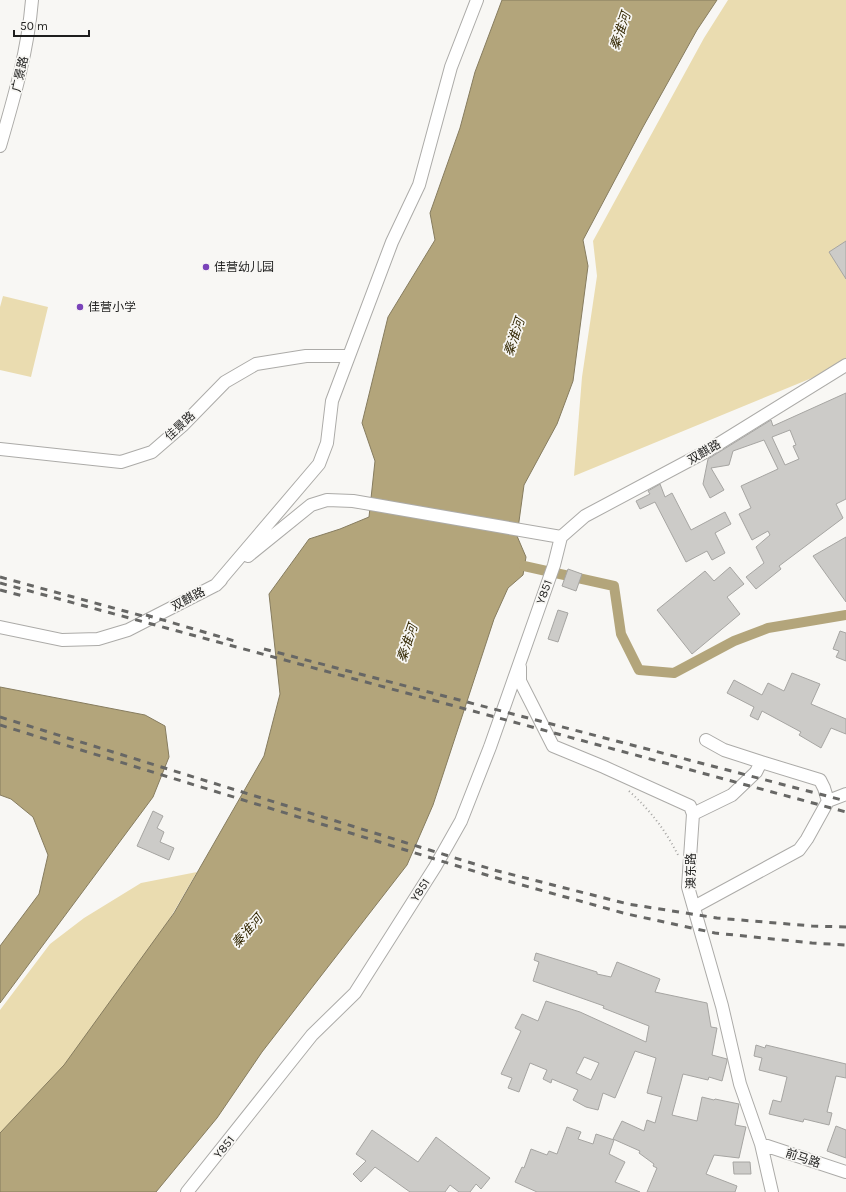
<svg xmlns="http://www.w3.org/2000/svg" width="846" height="1192" font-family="Karla,'Noto Sans SC',sans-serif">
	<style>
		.green { fill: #eadcb0 }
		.water { fill: #b3a57b; stroke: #867c5f }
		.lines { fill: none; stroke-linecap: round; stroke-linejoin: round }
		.canal { stroke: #b3a57b; stroke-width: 10 }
		.building { fill: #cccbc8; stroke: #a6a5a2; fill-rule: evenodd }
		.minor-casing { stroke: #acaba8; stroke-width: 14 }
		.path { stroke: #a5a4a2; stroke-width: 2; stroke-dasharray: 1 3; stroke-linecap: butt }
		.minor { stroke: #fff; stroke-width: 12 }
		.rail { stroke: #676765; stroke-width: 3; stroke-dasharray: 7 7; stroke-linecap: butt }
		.poi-dot { fill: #7a43b9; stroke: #f8f7f4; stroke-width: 1.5 }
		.labels { text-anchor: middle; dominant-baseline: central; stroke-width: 3.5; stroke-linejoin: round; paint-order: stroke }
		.street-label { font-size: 12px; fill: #1e1e1d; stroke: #f8f7f4 }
		.poi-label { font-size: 12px; fill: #1e1e1d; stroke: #f8f7f4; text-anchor: start }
		.water-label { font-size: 13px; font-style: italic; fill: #362b06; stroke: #f8f7f4 }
	</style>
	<rect width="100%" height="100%" fill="#f8f7f4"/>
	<!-- green -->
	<path class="green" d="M728 0H846V364L574 476 582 377 597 276 593 241 704 38Z
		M3 296 48 307 31 377 0 370V307Z
		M197 872 169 920 64 1073 0 1139V1010L50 944 84 918 141 883Z"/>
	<!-- water -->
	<path class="water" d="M502 0H717L697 30 643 127 583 240 588 266 573 381 557 424 524 485 517 536 526 557 523 575 508 588 494 619 433 805 407 865 262 1052 217 1118 156 1192H0V1133L64 1065 174 913 264 756 280 694 269 594 309 539 340 529 369 517 375 461 362 423 388 317 435 240 430 213 460 128 475 72Z
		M0 687 145 715 165 726 169 757 153 797 0 1003V946L39 894 48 855 33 817 11 799 0 795Z"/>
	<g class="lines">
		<!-- canal -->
		<path class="canal" d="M524 566 614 586 621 634 639 670 674 673 734 641 768 628 846 615"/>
	</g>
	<!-- building -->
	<path class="building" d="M846 241V279L829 252Z
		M846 393V499L836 504 843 518 779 566 781 569 756 589 746 577 764 563 756 547 770 535 768 531 752 540 739 514 751 508 741 486 778 469 764 440 733 451 729 465 711 468 724 490 710 498 703 484 708 459 771 420 773 426ZM790 430 796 445 793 446 799 459 785 465 772 437Z
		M660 484 665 497 672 493 691 530 725 512 731 524 715 533 725 553 712 560 707 551 686 562 655 502 640 509 636 501 650 494 648 491Z
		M846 537V602L813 556Z
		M730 567 744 584 727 597 740 614 692 654 657 610 705 571 714 581Z
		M568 569 582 574 576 591 562 586Z
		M558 610 568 613 558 642 548 639Z
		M840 631 846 633V661L836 657 839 651 833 649Z
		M792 673 820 684 811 704 846 719V734L831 728 821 748 799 735 801 732 762 711 758 720 750 716 754 707 727 693 734 680 762 695 768 683 784 691Z
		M153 811 163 816 157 828 164 832 160 842 174 848 169 860 137 846Z
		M536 953 597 972V974L611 977 617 962 660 979 655 992 707 1003 711 1027 717 1028 712 1055 727 1059V1061L722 1081 709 1077 708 1080 683 1074 672 1115 697 1121 702 1097 714 1100 715 1099 739 1104 735 1125 746 1127 739 1158 714 1155 706 1174 737 1186 735 1192H647L657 1168 653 1166 654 1164 639 1153 640 1151 613 1139 622 1121 644 1131 647 1120 655 1123 662 1097 647 1093 656 1058 635 1051 615 1098 603 1093 598 1110 586 1107 573 1100 578 1090 552 1079 551 1083 543 1079 547 1070 530 1063 519 1092 508 1088 512 1078 501 1074 521 1031 515 1028 522 1014 538 1021 546 1001 580 1012 646 1042 649 1026 603 1008 604 1006 533 981 539 962 534 960ZM584 1057 599 1063 591 1080 576 1073Z
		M756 1045 765 1048 766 1045 846 1064V1078L836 1076 827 1112 832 1113 829 1125 804 1119 803 1122 769 1114 773 1100 781 1102 787 1077 759 1070 762 1058 754 1056Z
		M836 1126 846 1130V1158L827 1151Z
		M567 1127 581 1132 578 1139 593 1144 596 1134 614 1140 609 1154 625 1162 615 1182 640 1192H537L515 1182 522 1167 524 1168 531 1149 547 1155 549 1151 557 1154Z
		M372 1130 418 1162 436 1137 490 1178 481 1189 476 1184 470 1192H459L450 1185 445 1192H410L375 1167 361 1182 353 1174 366 1161 356 1154Z
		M733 1162H750L751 1174H734Z"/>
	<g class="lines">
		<!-- minor casing -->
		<g class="minor-casing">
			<path id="minor" d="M0 146C14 98 28 50 32 0
				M0 449 121 462 152 452 182 426 225 382 256 364 306 356H349
				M561 537 585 516 707 451 846 365
				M248 556 311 505 327 500 353 501 561 537
				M216 585 319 464 327 443 332 401 392 242 419 185 451 67 477 0
				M0 627 62 640 98 639 128 630 216 585 221 580
				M520 667V681L553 746 604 767 690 806 693 814 688 887 722 1006 740 1084 761 1144 772 1192
				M706 740 724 750 761 762
				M693 814 732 795 756 772 761 762 820 780 824 788 828 801
				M694 907 799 850 807 839 828 801 846 794
				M761 1144 846 1172
				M187 1192 312 1035 355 993 435 867 461 821 490 747 554 565 561 537"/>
		</g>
		<!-- path -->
		<path class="path" d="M629 791C651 811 666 831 679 857"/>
		<!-- minor -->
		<use href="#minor" class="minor"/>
		<!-- rail -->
		<path class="rail" d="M0 577 150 618
			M0 583 846 812
			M0 590 27 597
			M146 615 238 642
			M264 649 846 801
			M0 717 494 870 628 904 717 918 812 926 846 927
			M0 725 493 877 627 914 715 933 812 943 846 945"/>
	</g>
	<!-- markers -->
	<g class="poi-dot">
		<circle cx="206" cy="267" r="4"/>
		<circle cx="80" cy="307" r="4"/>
	</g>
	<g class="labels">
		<!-- street labels -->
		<g class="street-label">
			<text transform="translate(20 74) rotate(-77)">广景路</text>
			<text transform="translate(180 426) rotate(-43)">佳景路</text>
			<text transform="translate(704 452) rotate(-30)">双麒路</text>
			<text transform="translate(544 592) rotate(-70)">Y851</text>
			<text transform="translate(188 599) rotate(-28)">双麒路</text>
			<text transform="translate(691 871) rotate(-90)">澳东路</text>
			<text transform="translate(420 890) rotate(-57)">Y851</text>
			<text transform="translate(224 1147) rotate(-51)">Y851</text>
			<text transform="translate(803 1158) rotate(18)">前马路</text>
		</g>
		<!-- poi labels -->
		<g class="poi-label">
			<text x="214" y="267">佳营幼儿园</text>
			<text x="88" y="307">佳营小学</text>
		</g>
		<!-- water labels -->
		<g class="water-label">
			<text transform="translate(620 31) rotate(-71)">秦淮河</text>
			<text transform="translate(514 337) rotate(-71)">秦淮河</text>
			<text transform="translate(407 643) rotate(-71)">秦淮河</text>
			<text transform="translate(247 931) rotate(-49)">秦淮河</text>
		</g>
	</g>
	<!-- scale -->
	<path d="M14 30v6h75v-6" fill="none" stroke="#1e1e1d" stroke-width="2"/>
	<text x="20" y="30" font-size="12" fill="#1e1e1d" stroke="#f8f7f4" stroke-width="3" paint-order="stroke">50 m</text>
</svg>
